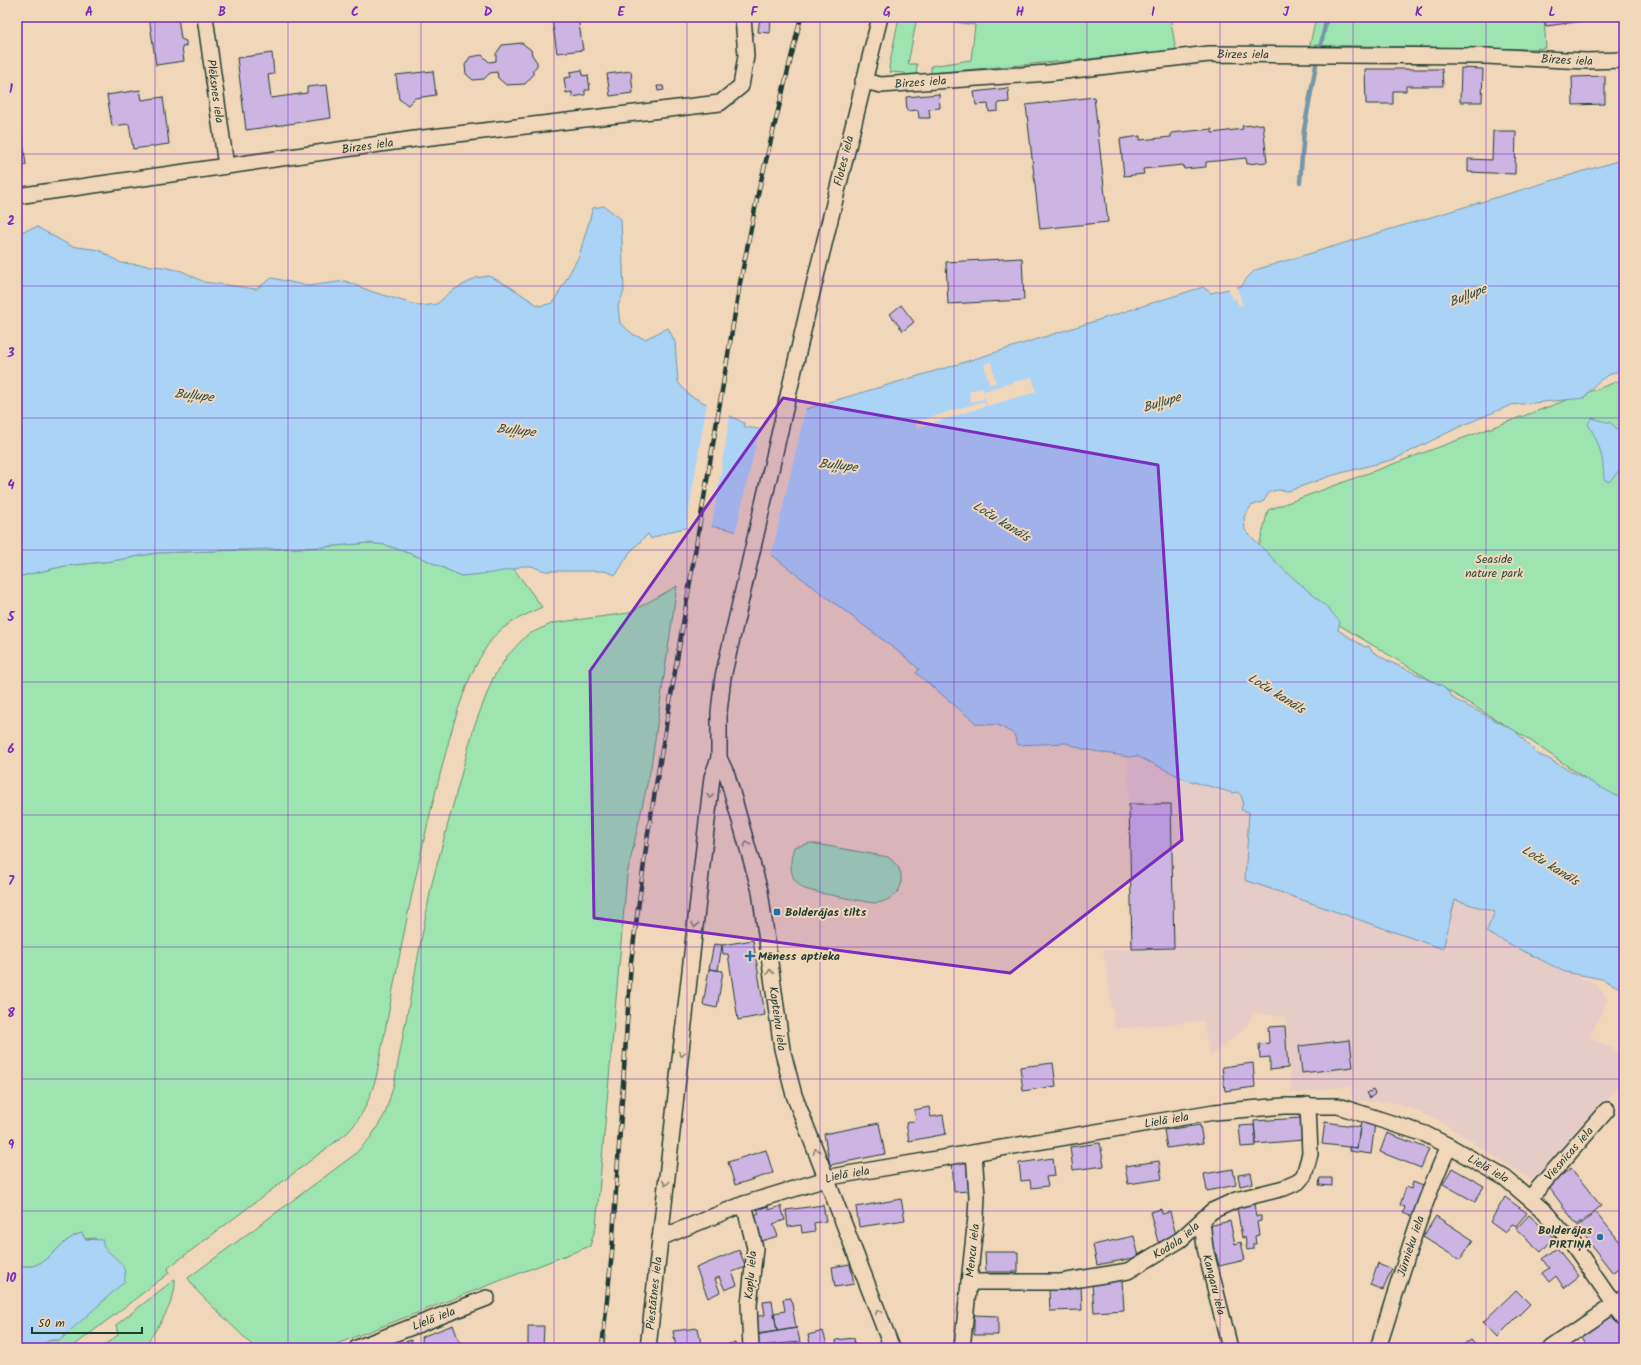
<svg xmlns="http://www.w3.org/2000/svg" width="1641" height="1365" font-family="Kalam,sans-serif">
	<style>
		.built { fill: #e6ccc6 }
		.green { fill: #9ee4b1; stroke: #5e9072 }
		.water { fill: #abd3f6; stroke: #7397a8 }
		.pier { fill: #f1d7b9 }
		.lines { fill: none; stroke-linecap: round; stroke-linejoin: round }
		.stream { stroke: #7397a8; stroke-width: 4.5 }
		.building { fill: #ccb4e3; stroke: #1f3d34 }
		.minor-casing { stroke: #1f3d34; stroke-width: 18 }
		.minor { stroke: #f1d7b9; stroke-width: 15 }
		.rail-casing { stroke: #1f3d34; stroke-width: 4.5 }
		.rail { stroke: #f1d7b9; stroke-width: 3; stroke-dasharray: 9; stroke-linecap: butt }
		.oneway { stroke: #7d8270 }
		.marked { fill: #7b2cbf; fill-opacity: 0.2; stroke: #7b2cbf; stroke-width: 3; stroke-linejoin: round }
		.grid { fill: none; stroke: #7b2cbf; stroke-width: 1; stroke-opacity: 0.55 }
		.poi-dot { fill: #1f6fb2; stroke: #f1d7b9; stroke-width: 1.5 }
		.labels { text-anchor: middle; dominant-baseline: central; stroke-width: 4; stroke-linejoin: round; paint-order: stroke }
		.street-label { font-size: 12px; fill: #1f3d34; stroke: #f1d7b9 }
		.park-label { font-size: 12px; fill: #2c4e40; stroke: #f1d7b9 }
		.poi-label { font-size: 12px; font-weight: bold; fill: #1f3d34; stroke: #f1d7b9; text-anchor: start }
		.water-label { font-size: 13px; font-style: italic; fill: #2d4c47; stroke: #f1d7b9 }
		.neatline { fill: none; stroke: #7b2cbf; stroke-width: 1.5 }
		.grid-label { font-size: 13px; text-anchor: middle; font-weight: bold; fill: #7b2cbf }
	</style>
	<rect width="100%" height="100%" fill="#f1d7b9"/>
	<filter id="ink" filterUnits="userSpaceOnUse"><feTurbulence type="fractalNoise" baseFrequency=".025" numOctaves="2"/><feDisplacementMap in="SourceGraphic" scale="8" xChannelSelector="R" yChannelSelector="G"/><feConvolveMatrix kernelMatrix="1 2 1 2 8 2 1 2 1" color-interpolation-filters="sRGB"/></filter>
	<g filter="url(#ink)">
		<!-- built -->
		<path class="built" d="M1137 756 1187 780 1233 793 1237 792 1242 795 1243 802 1249 812 1443 949 1455 900 1495 912 1486 932 1565 972 1595 983 1608 999 1590 1037 1624 1054V1077L1605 1104 1537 1184 1440 1121 1397 1103 1354 1101 1350 1086 1291 1094 1286 1017 1253 1013 1247 1026 1210 1057 1203 1021 1115 1029 1103 950 1132 949 1128 757Z"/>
		<!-- green -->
		<path class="green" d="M899 17H917L908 64H917L916 76 907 77 905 73 890 72 889 67Z
			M920 17H1170L1176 51 931 73V66L971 60 975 25Z
			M1316 17H1544L1546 48 1526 49 1310 45Z
			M1624 379V805L1525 737 1278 588 1256 559 1268 510Z
			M368 543 386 545 422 558 461 576 514 569 542 607C524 616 505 623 492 639 465 675 452 728 441 771 414 872 396 975 376 1078 369 1100 363 1117 347 1133L168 1268 169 1273 71 1348H37L50 1340H60L76 1325 110 1254 95 1238 85 1239 82 1233C57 1239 45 1276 17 1264V577L65 566 112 561 156 553 324 547Z
			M677 586 651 767 627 875 596 1226 590 1246 326 1348H255L198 1292 188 1278 354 1155 371 1137 385 1114 394 1084 432 883 474 727 493 678 507 656 527 635 553 623 629 613Z
			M811 843 888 857C898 865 902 870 901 882 901 894 886 903 874 903 867 902 811 892 805 889 802 888 796 882 794 879 789 867 791 858 794 847Z
			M175 1279C177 1302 156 1330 143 1348H100L118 1335 116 1325Z"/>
		<!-- water -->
		<path class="water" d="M1624 159V369C1605 376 1596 380 1585 398L1511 405 1459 427 1395 459 1330 476 1289 491 1277 490 1269 492 1264 501 1251 506 1244 517 1245 530 1284 570 1327 607 1340 622 1338 630 1365 647 1369 646 1372 651 1388 661 1443 686 1454 699 1514 730 1539 755 1547 758 1624 800V990L1602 979 1565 972 1486 932 1495 912 1455 900 1443 949 1245 880 1249 812 1241 810 1243 802 1241 795 1237 792 1233 793 1187 780 1137 756 1128 757 1083 749 1066 743 1018 745 1014 734 998 725 977 724 916 673 919 669 904 656C866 627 829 599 792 571 778 560 750 536 734 531 707 522 676 527 651 539L648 534 630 552 616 575 604 571H545L531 566H522L514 569 492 573 461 576 422 558 386 545 368 543 324 547 156 553 112 561 65 566 17 577V233L37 227 71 246 99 250 121 263 163 267 182 271 204 282 256 289 272 278 308 286 345 281 373 292 420 306 437 304 450 292 476 278 489 276 509 286 539 306 553 303 579 256 593 208 604 206 621 219 624 291 618 306 620 323 634 335 645 339 668 328 675 342 678 382 689 395 744 423 745 427 765 430 770 427 772 419 952 366 1203 287 1211 293 1242 286 1247 278 1255 270Z
			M1592 418 1611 423 1624 436V465L1609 482 1604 479C1603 456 1600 444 1588 424Z
			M82 1233 85 1239 103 1240V1246C114 1259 129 1263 124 1282L60 1340H50L37 1348H17V1264C45 1276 57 1239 82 1233Z"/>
		<!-- pier -->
		<path class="pier" d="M1236 285 1243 305 1239 306 1236 298 1232 299 1228 287Z
			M991 362 996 383 989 384 984 364Z
			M1032 377 1036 392 987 406 983 393 984 399 971 402 969 391 982 388 983 391Z
			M984 401 986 406 917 428 915 422Z
			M707 402 730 415 711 530 686 529Z
			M806 407 771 557 735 534 760 427 765 428 769 426 772 417Z"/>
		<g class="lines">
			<!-- stream -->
			<path class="stream" d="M1321 44 1327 17
				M1300 182 1304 130 1316 65"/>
		</g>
		<!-- building -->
		<path class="building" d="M149 17H178L181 39 186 41V46L182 47 184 61 156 65Z
			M568 17H578L583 50 557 53 552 19Z
			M760 17H771L770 33 758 32Z
			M1544 17H1613L1546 26Z
			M522 43 531 50 532 55 537 62V66L533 70V75L525 84 506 85 498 78 497 72 490 73 484 79 473 80 466 74 465 65 470 57 482 55 489 62 496 61V54L502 45Z
			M272 53 274 74 268 75 271 98 307 93V87L327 85 331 118 246 130 237 58Z
			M1461 68 1483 69 1482 102H1460Z
			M1365 69H1442L1443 86H1406V91H1393V104H1366Z
			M582 70 583 76 588 75 590 90H585V95L572 97V92L566 93 564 78 571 77 570 72Z
			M433 71 436 95 415 98 408 105 399 99 396 75Z
			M631 71 633 93 610 96 607 74Z
			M1605 76V104L1573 105 1572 77Z
			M657 86H663L664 90 658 91Z
			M1008 88 1009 102 998 103V111L989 112 988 104 976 105 974 92Z
			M140 90 142 100 163 97 169 144 133 149 129 124 112 126 107 95Z
			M939 94 940 108 929 109 930 118H919L918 110 907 111 906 97Z
			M1094 97 1108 222 1040 229 1026 105Z
			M20 118 26 165 17 166V119Z
			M1263 124 1267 162 1247 164 1246 158 1206 162V167L1184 169 1183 165 1143 169 1144 174 1124 176 1120 139 1140 136V140L1171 137V133L1212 129V133L1243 129 1242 126Z
			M1493 131H1516L1515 174 1468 172V159L1492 160Z
			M1022 258 1024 300 948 304 946 262Z
			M901 305 914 322 903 331 890 314Z
			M1129 804H1171L1174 948 1132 949Z
			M753 940 765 1015 738 1020 728 954H723L722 945Z
			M714 944 722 945 718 970 709 969Z
			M709 969 723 971 717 1008 703 1005Z
			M1285 1026 1288 1068 1270 1070V1057L1260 1058 1259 1044 1269 1043 1268 1027Z
			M1350 1040 1353 1067 1302 1073 1299 1046Z
			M1053 1063 1056 1086 1023 1091 1020 1067Z
			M1253 1063 1255 1087 1225 1091 1222 1067Z
			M1373 1090 1375 1094 1370 1098 1367 1093Z
			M929 1107 931 1117 943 1115 946 1134 909 1141 906 1123 916 1120 914 1110Z
			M1301 1118 1303 1140 1256 1144 1254 1121Z
			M1361 1121 1375 1123 1371 1154 1349 1151V1147L1357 1148Z
			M1325 1122 1360 1127 1357 1148 1322 1144Z
			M879 1123 885 1154 830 1165 824 1134Z
			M1200 1125 1203 1143 1167 1148 1164 1130Z
			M1254 1125 1256 1146 1241 1147 1239 1126Z
			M1387 1133 1429 1149 1421 1168 1380 1152Z
			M1100 1143 1104 1166 1073 1170 1070 1147Z
			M766 1150 773 1173 735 1185 728 1162Z
			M1053 1158 1055 1176 1046 1177 1048 1186 1031 1188 1030 1180 1021 1181 1019 1163Z
			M952 1160H964L971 1166 969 1191 954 1192Z
			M1159 1161 1162 1179 1128 1184 1125 1166Z
			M1452 1168 1484 1186 1475 1202 1443 1184Z
			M1571 1168 1601 1206 1577 1225 1548 1186Z
			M1233 1169 1236 1185 1207 1191 1204 1174Z
			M1251 1173 1253 1183 1240 1186 1238 1175Z
			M1320 1178H1332V1186L1319 1185Z
			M1413 1182 1423 1186 1413 1217 1403 1213 1405 1207 1400 1205 1406 1187 1411 1189Z
			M1505 1197 1527 1213 1516 1226 1513 1224 1511 1225 1505 1233 1490 1222Z
			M901 1199 905 1220 859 1227 856 1207Z
			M1254 1204 1256 1216H1261V1221L1257 1222 1259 1235 1255 1236 1256 1244H1253V1249L1247 1250 1245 1237 1242 1238 1237 1207Z
			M823 1205 826 1221 814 1223 815 1231 802 1233 801 1225 788 1227 786 1210Z
			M768 1206 769 1210 781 1206 785 1220 773 1224 778 1236 758 1242 750 1217 759 1213 757 1210Z
			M1161 1209 1162 1214 1170 1212 1176 1235 1168 1240 1158 1242 1150 1212Z
			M1596 1212 1624 1247V1265L1613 1273 1577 1227Z
			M1529 1215 1554 1238 1541 1252 1516 1229Z
			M1436 1216 1473 1240 1460 1260 1423 1237Z
			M1230 1221 1235 1244 1241 1242 1245 1260 1219 1266 1216 1254 1212 1255 1209 1239 1212 1238 1209 1226Z
			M1134 1236 1139 1257 1097 1265 1093 1245Z
			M1557 1248 1579 1276 1564 1288 1556 1276 1549 1282 1542 1273 1549 1268 1542 1259Z
			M739 1250 746 1267 732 1272 737 1285 725 1290 719 1277 715 1279 720 1292 708 1298 696 1268Z
			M985 1252H1018V1272H986Z
			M1378 1263 1392 1269 1383 1290 1370 1285Z
			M850 1264 854 1284 835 1287 832 1267Z
			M1122 1280 1124 1310 1094 1312 1092 1282Z
			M1081 1284 1082 1310 1050 1311 1049 1290H1063V1285Z
			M1516 1290 1530 1304 1497 1337 1483 1322Z
			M791 1298 796 1328 777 1331 774 1313 785 1311 783 1299Z
			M772 1301 777 1331 756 1334 754 1317 765 1315 763 1302Z
			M974 1315 998 1316V1335H974Z
			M1613 1315 1624 1332V1346L1621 1348H1609L1606 1344 1599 1348H1589L1581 1337Z
			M453 1325 460 1344 456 1345V1348H425L421 1337Z
			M528 1326H544L543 1348H528Z
			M698 1328 701 1344 676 1348 673 1331Z
			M797 1328 800 1342 757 1346 755 1335Z
			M823 1331 828 1348H811L808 1335Z
			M854 1338 855 1348H837L836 1340Z
			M1471 1339 1479 1348H1459Z
			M411 1340 414 1348H388Z
			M735 1343 736 1348H726H728V1344Z"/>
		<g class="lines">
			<!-- minor casing -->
			<g class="minor-casing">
				<g id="minor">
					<path id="s1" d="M205 17 226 166"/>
					<path id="s2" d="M880 17 809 305 723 677 719 712V758L727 775 760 891 782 1049 794 1095 892 1348"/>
					<path id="s3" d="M863 81 881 85 1048 73 1209 54 1486 56 1586 61 1624 60"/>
					<path id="s4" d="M17 196 415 139 720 103 741 86 746 56 743 17"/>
					<path id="s5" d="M1530 1198 1607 1110"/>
					<path d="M744 1204 755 1248 749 1305 751 1348"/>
					<path id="s6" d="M1202 1221 1205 1248 1230 1348"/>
					<path id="s7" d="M660 1238 744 1204 836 1176 1214 1112 1284 1106H1338L1425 1134 1449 1146 1505 1178 1545 1212 1572 1243 1624 1318"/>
					<path id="s8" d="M969 1282H1061L1128 1271 1180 1240 1212 1211 1236 1200 1284 1188 1298 1182 1304 1175 1310 1154 1308 1105"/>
					<path id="s9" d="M357 1348 487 1298"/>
					<path id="s10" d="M648 1348C668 1158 691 967 712 777L719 758"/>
					<path id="s11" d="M962 1348 976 1217 977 1196 974 1153"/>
					<path id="s12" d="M1378 1348C1400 1280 1419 1210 1449 1146"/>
					<path d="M1551 1348 1624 1298"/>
				</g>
			</g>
			<!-- minor -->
			<use href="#minor" class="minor"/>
			<!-- rail casing -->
			<g class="rail-casing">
				<path id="rail" d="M602 1348 612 1252 631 962 648 833 740 283 759 189 801 17"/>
			</g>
			<!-- rail -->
			<use href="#rail" class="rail"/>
		</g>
		<!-- one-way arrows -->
		<defs><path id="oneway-chevron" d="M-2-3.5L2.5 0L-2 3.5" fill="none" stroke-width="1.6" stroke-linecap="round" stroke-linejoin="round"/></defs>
		<g class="oneway">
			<use href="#oneway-chevron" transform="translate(710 796) rotate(96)"/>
			<use href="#oneway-chevron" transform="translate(747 844) rotate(-105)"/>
			<use href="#oneway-chevron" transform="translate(695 925) rotate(96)"/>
			<use href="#oneway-chevron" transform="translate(770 972) rotate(-97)"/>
			<use href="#oneway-chevron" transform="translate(682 1054) rotate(97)"/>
			<use href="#oneway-chevron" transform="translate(816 1151) rotate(-111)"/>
			<use href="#oneway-chevron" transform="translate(666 1183) rotate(97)"/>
			<use href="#oneway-chevron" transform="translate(878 1312) rotate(-111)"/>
		</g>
	</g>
	<!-- marked area -->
	<path class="marked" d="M783 398 1158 465 1182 840 1010 973 594 918 590 671Z"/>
	<!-- grid -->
	<path class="grid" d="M155 17V1348M288 17V1348M421 17V1348M554 17V1348M687 17V1348M820 17V1348M954 17V1348M1087 17V1348M1220 17V1348M1353 17V1348M1486 17V1348M17 154H1624M17 286H1624M17 418H1624M17 550H1624M17 682H1624M17 815H1624M17 947H1624M17 1079H1624M17 1211H1624"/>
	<!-- markers -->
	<g class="poi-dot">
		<rect x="773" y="908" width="8" height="8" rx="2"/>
		<path d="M748 950h4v4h4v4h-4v4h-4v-4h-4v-4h4z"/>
		<circle cx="1600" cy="1237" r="4"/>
	</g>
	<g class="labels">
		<!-- street labels -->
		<g class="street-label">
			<text stroke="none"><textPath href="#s3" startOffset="382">Birzes iela</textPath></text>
			<text stroke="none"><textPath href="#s3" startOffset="706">Birzes iela</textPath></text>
			<text stroke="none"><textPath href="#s3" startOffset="58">Birzes iela</textPath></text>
			<text stroke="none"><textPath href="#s1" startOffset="75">Plēksnes iela</textPath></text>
			<text stroke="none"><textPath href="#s4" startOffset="354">Birzes iela</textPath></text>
			<text transform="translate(844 161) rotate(-76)">Flotes iela</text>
			<text stroke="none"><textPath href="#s2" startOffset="1028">Kapteiņu iela</textPath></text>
			<text stroke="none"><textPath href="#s7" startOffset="522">Lielā iela</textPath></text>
			<text stroke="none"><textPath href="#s5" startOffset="59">Viesnīcas iela</textPath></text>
			<text stroke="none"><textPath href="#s7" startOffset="858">Lielā iela</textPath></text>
			<text stroke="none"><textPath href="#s7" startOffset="198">Lielā iela</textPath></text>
			<text stroke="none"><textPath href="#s8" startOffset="217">Kodola iela</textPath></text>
			<text stroke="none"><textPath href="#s12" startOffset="107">Jūrnieku iela</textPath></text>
			<text stroke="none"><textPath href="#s11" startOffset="98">Mencu iela</textPath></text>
			<text transform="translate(751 1275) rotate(-85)">Kapļu iela</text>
			<text stroke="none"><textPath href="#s6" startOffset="65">Kangaru iela</textPath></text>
			<text stroke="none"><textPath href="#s10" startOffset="55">Piestātnes iela</textPath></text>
			<text stroke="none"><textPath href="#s9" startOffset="82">Lielā iela</textPath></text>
		</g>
		<!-- park labels -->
		<g class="park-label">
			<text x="1494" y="559">Seaside<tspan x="1494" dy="14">nature park</tspan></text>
		</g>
		<!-- poi labels -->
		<g class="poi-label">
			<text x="785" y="912">Bolderājas tilts</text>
			<text x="758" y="956">Mēness aptieka</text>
			<text x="1592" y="1230" text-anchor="end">Bolderājas<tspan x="1592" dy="14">PIRTIŅA</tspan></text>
		</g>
		<!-- water labels -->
		<g class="water-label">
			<text transform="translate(1468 296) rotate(-22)">Buļļupe</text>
			<text transform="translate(194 396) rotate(6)">Buļļupe</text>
			<text transform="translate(1162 403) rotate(-17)">Buļļupe</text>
			<text transform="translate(516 431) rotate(6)">Buļļupe</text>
			<text transform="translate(838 466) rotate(6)">Buļļupe</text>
			<text transform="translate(1001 522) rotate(32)">Loču kanāls</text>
			<text transform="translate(1276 694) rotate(32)">Loču kanāls</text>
			<text transform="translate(1550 866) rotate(32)">Loču kanāls</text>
		</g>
	</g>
	<!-- margin -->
	<rect width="1641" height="1365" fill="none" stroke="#f1d7b9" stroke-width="44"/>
	<!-- scale -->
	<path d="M32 1327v6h110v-6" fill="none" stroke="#1f3d34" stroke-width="2"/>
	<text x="38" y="1327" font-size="12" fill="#1f3d34" stroke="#f1d7b9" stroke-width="3" paint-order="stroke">50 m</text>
	<rect x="22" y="22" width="1597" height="1321" class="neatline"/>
	<g class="grid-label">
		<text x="89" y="16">A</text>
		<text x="222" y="16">B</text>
		<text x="355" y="16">C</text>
		<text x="488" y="16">D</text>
		<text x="621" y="16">E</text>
		<text x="754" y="16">F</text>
		<text x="887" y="16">G</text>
		<text x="1020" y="16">H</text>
		<text x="1153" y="16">I</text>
		<text x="1286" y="16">J</text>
		<text x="1419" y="16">K</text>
		<text x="1552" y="16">L</text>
		<text x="11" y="93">1</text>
		<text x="11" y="225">2</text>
		<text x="11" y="357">3</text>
		<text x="11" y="489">4</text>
		<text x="11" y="621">5</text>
		<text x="11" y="753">6</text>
		<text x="11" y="885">7</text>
		<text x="11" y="1017">8</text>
		<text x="11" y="1149">9</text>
		<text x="11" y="1282">10</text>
	</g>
</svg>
